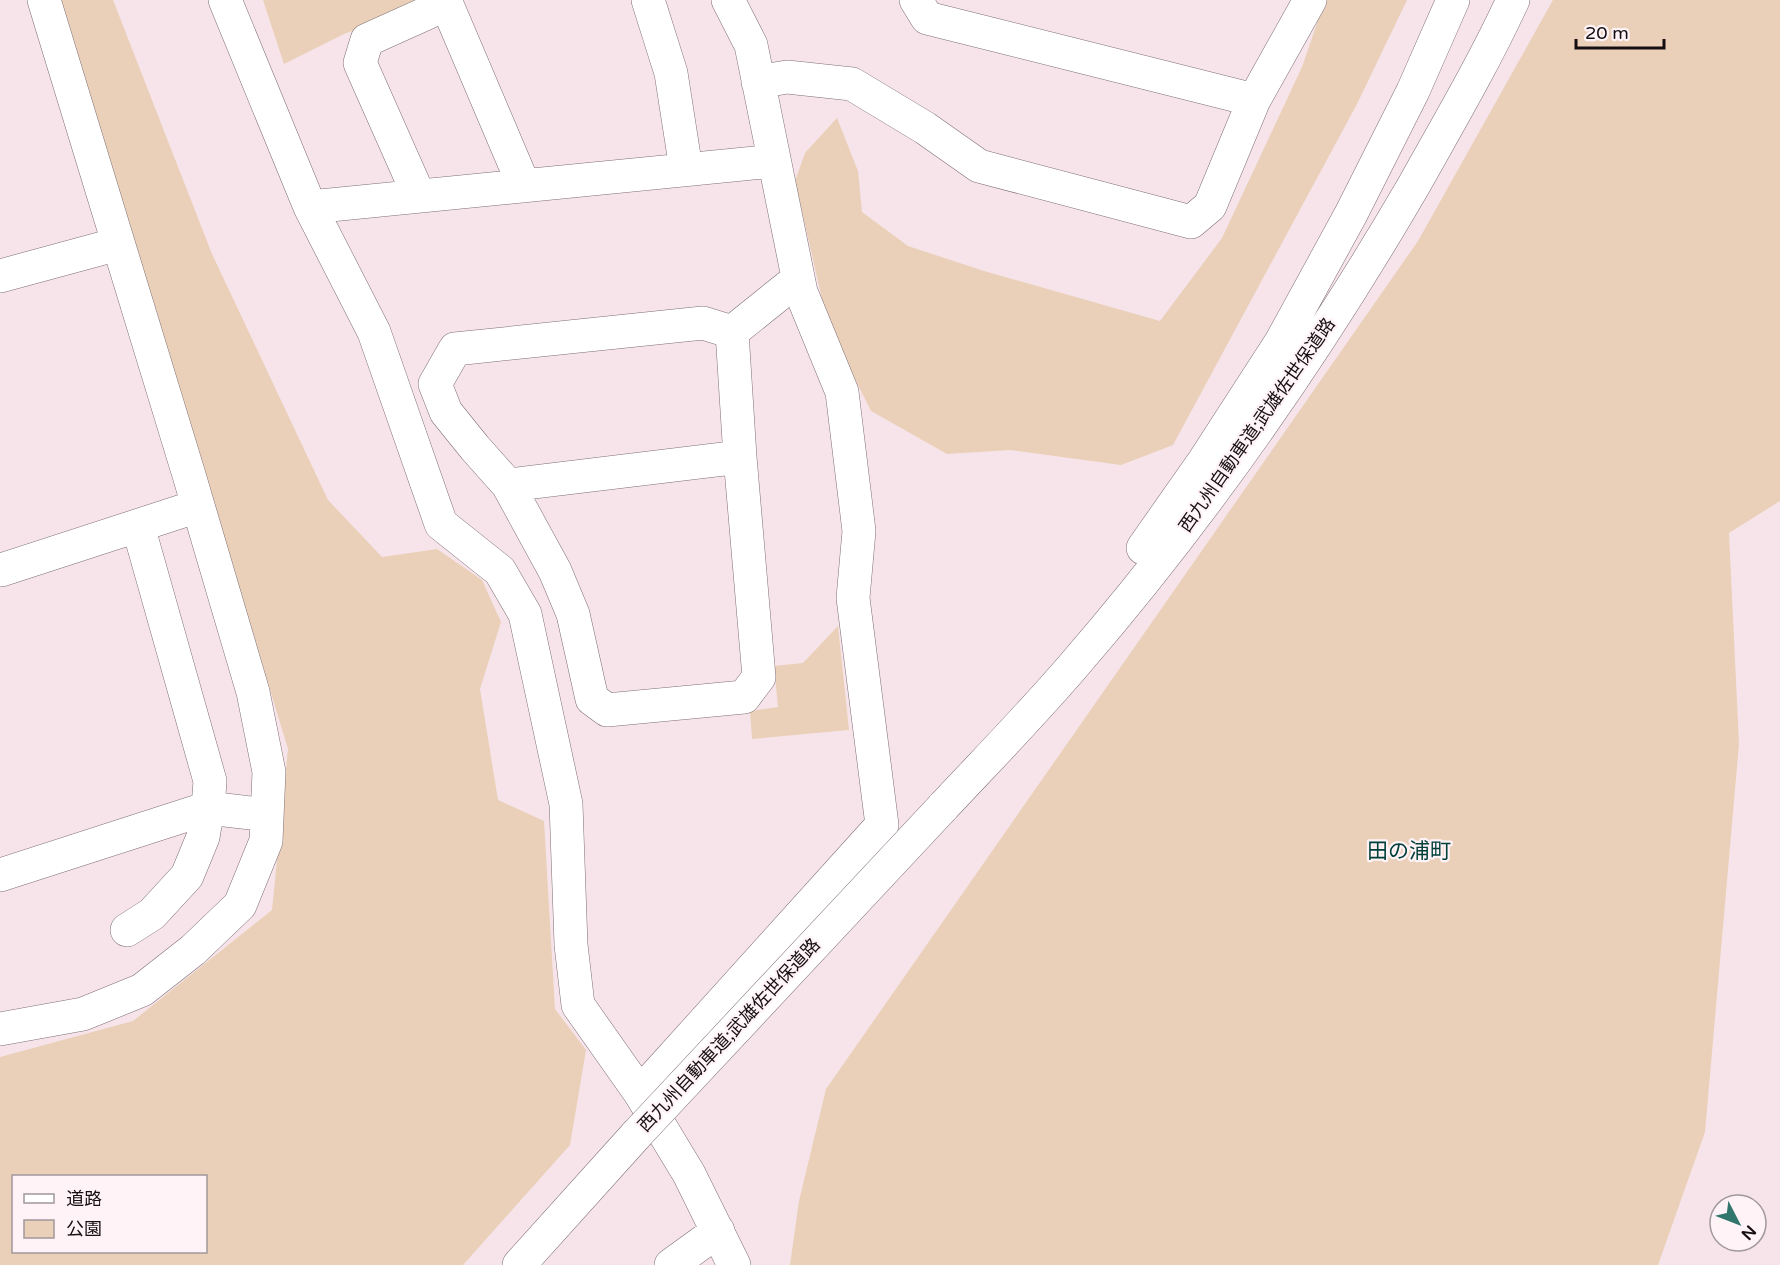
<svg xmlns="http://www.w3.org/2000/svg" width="1780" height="1265" font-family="'Varela Round','Noto Sans JP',sans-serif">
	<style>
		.green { fill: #ead0b8; fill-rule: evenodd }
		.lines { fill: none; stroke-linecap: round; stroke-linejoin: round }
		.minor-casing { stroke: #7f6f74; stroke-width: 34 }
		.highway-casing { stroke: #7f6f74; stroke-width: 34 }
		.minor { stroke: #fff; stroke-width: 33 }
		.highway { stroke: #fff; stroke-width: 33 }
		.highway-bridge-casing { stroke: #7f6f74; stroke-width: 34; stroke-linecap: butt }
		.highway-bridge { stroke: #fff; stroke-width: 33 }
		.labels { text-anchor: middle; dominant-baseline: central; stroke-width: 4.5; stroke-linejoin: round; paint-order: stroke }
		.street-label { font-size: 18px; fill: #150f11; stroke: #fff3f7 }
		.quarter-label { font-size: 21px; fill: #004039; stroke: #fff3f7 }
	</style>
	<rect width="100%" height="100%" fill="#f6e4ea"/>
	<!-- green -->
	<path class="green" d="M61 0H113L212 254 328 500 382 557 437 549 482 580 501 622 480 689 498 800 544 821 555 1009 586 1050 570 1145 463 1265H0V1057L133 1021 272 910 288 749ZM14 1176H206V1252H14Z
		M263 0H422L418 7 344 34 284 64Z
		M1325 0H1407L1357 104 1173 445 1121 465 1011 450 947 454 871 411 828 325 795 181 805 153 837 118 858 171 862 212 908 246 984 271 1160 321 1222 238 1302 67Z
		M1553 0H1780V501L1729 533 1739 744 1705 1132 1658 1265H790L799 1201 826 1089 1418 241Z
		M838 626 849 730 752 739 750 711 778 707 774 666 803 663Z"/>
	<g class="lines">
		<!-- minor casing -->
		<g class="minor-casing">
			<path id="minor" d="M225 0 310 207 374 332 441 524 500 571 525 614 566 804 571 945 578 1005 640 1093 689 1174 734 1265
				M445 0 524 186
				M648 0 671 73 686 169
				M916 0 927 18 1254 100 1310 0
				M758 82 787 77 852 84 925 128 979 166 1191 222 1210 206 1254 100
				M419 196 360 63 367 40 447 4
				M310 207 774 161
				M0 276 118 244
				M732 332 740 457
				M508 485 740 457 759 677 744 697 607 710 592 699 573 614 555 571 508 485 475 448 446 412 435 384 455 349 703 323 732 332 798 279
				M1 570 198 506
				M0 875 208 808 267 815
				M127 930 152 914 187 876 203 837 208 808 210 781 138 526
				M0 1029 83 1014 142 990 193 950 240 905 266 841 269 772 253 692 189 475 44 0
				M640 1093 882 825 853 598 859 531 842 392 801 292 751 45 728 0
				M671 1265 718 1231"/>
		</g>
		<!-- highway casing -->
		<g class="highway-casing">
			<path id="highway" d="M1143 548 1204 461 1281 342 1351 214 1413 91 1453 0
				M942 808C986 761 1032 714 1074 665 1203 516 1315 355 1414 185 1448 124 1484 63 1513 0
				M519 1265 637 1134"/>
		</g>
		<!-- minor -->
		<use href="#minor" class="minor"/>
		<!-- highway -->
		<use href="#highway" class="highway"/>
		<!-- highway-bridge casing -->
		<g class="highway-bridge-casing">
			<path id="highway-bridge" d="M637 1134 942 808"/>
		</g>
		<!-- highway-bridge -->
		<use href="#highway-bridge" class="highway-bridge"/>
	</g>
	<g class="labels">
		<!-- street labels -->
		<g class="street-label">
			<text transform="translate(1257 425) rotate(-55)">西九州自動車道;武雄佐世保道路</text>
			<text transform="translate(729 1035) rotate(-47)">西九州自動車道;武雄佐世保道路</text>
		</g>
		<!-- quarter labels -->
		<g class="quarter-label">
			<text x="1409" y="851">田の浦町</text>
		</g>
	</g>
	<!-- legend -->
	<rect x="12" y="1175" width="195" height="78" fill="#fff3f7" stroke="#a1989b" stroke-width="1.5"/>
	<rect x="24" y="1194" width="30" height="9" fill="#ffffff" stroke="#a1989b" stroke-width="1.5"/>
	<text x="66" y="1205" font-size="18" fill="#150f11">道路</text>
	<rect x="24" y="1220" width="30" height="18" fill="#ead0b8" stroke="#a1989b" stroke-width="1.5"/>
	<text x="66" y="1235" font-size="18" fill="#150f11">公園</text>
	<!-- north arrow -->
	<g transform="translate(1738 1223) rotate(132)"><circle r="28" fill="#fff3f7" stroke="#a1989b" stroke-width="1.5"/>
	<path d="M0-4.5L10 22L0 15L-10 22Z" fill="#30766c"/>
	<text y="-9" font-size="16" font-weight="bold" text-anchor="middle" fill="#150f11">N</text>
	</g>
	<!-- scale -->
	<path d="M1576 39v9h88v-9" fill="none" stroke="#150f11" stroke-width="3"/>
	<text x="1585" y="39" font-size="18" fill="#150f11" stroke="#fff3f7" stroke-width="4.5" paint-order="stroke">20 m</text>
</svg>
